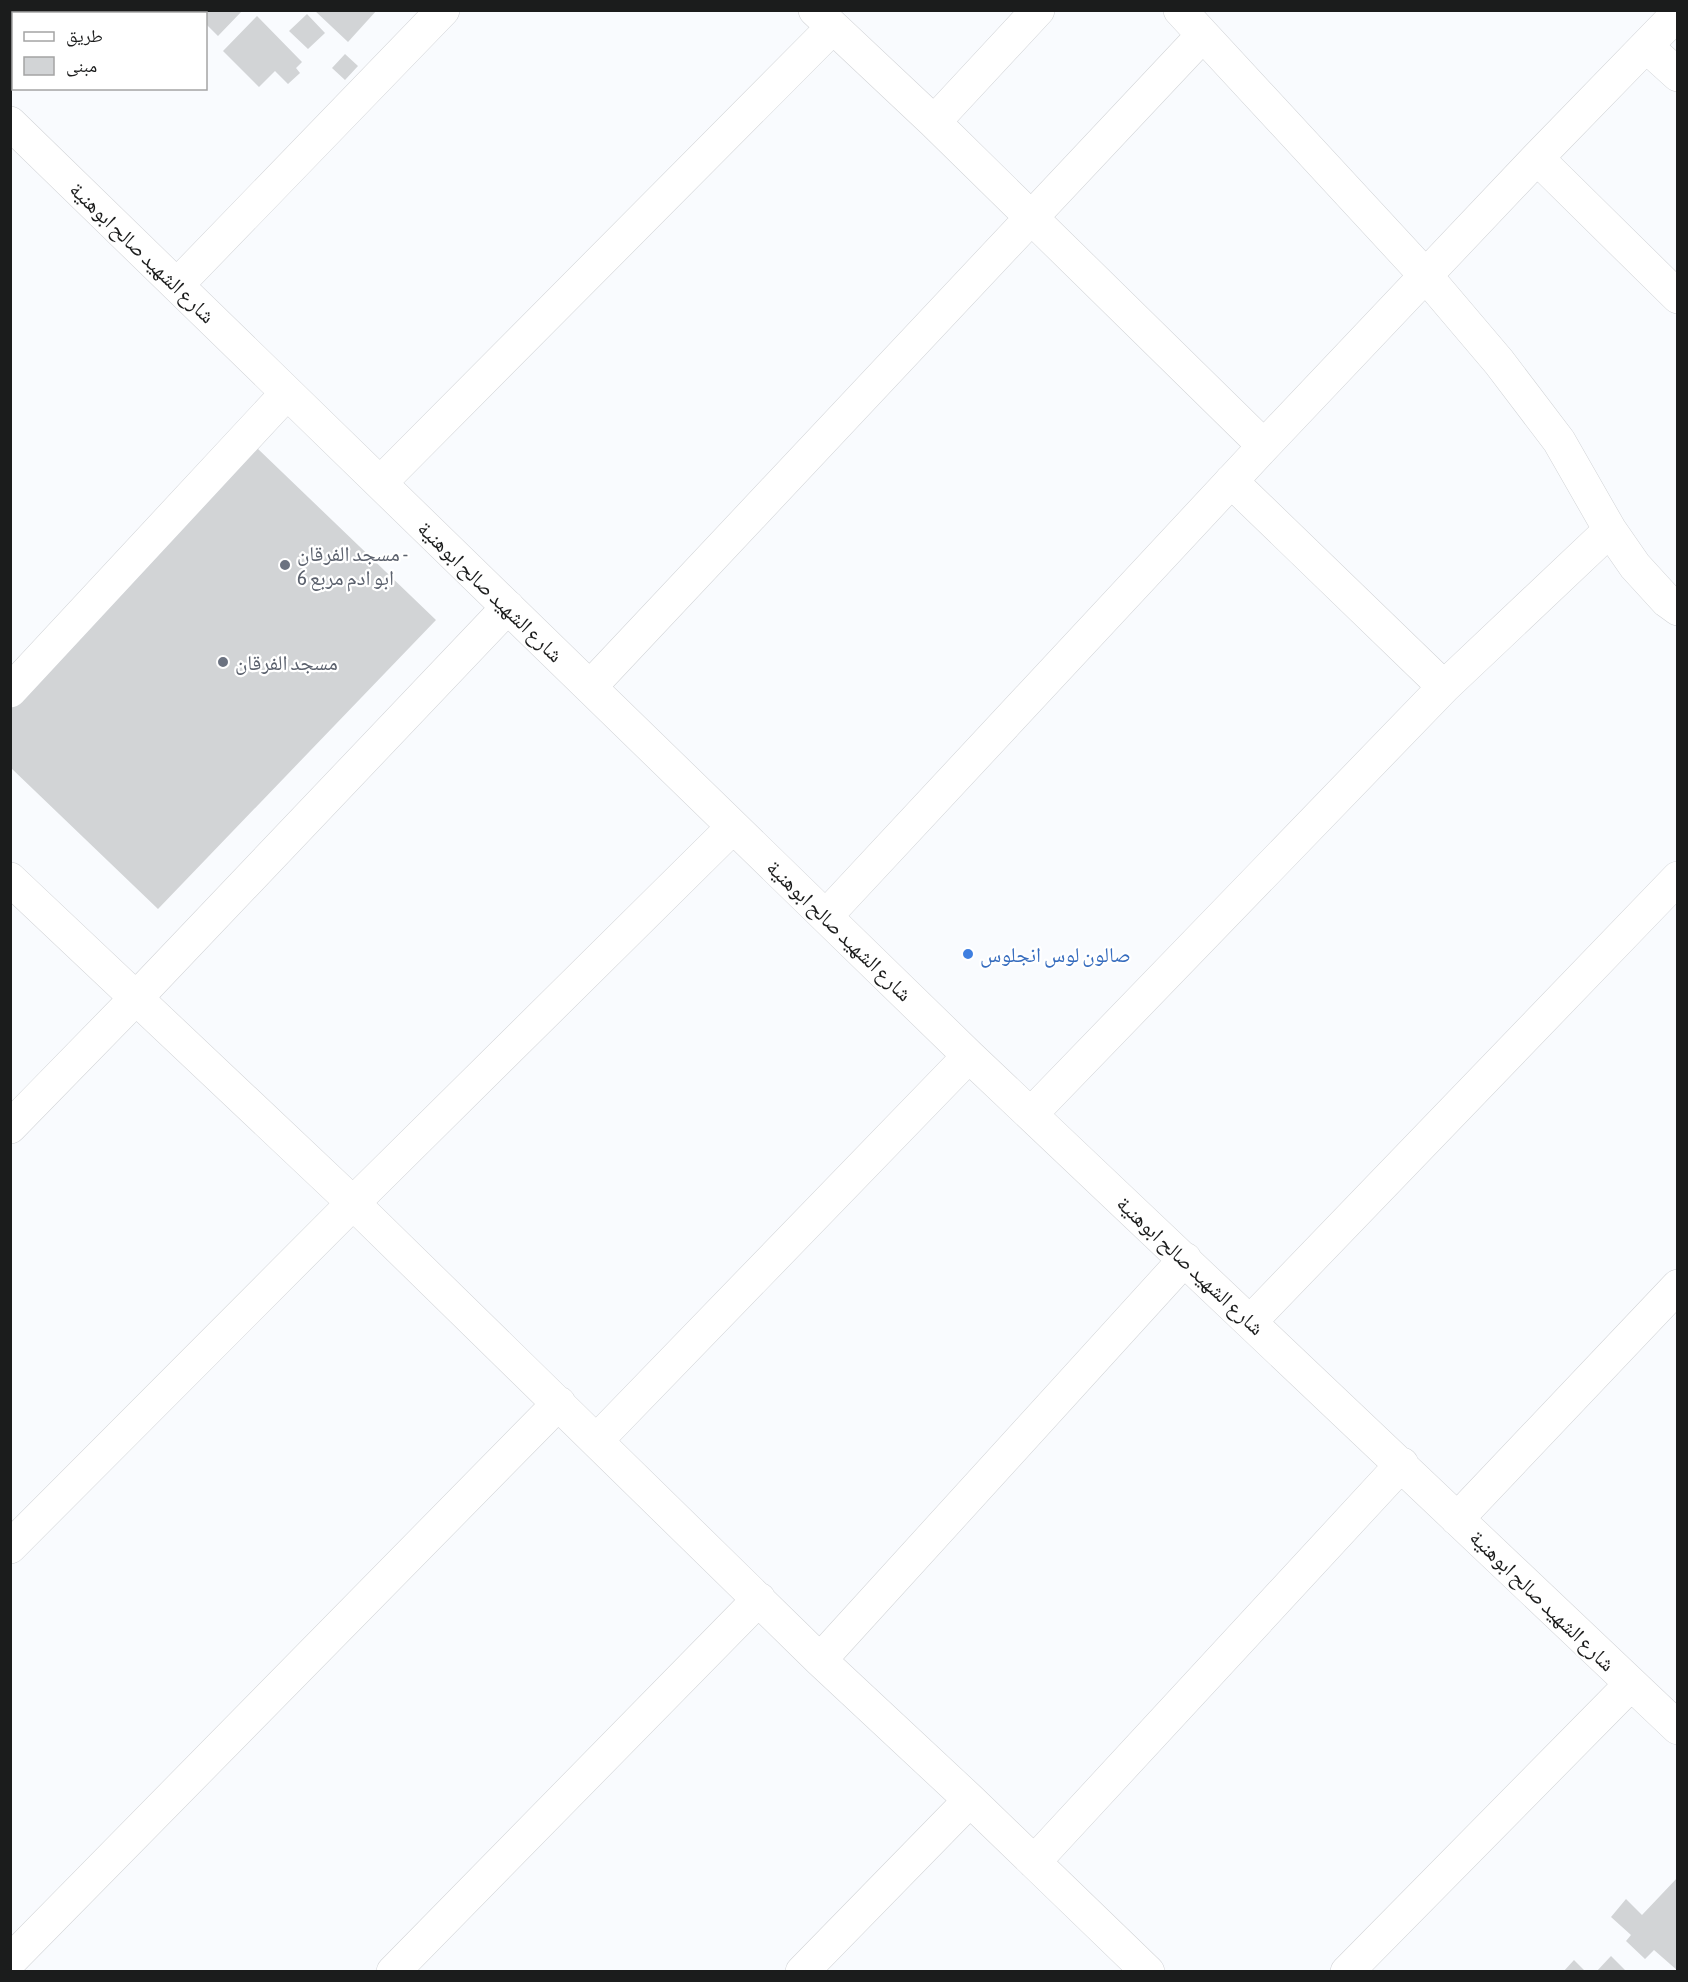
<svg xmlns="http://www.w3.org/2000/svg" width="1688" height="1982" font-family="'Asap Condensed','Noto Naskh Arabic',sans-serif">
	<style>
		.building { fill: #d2d4d6 }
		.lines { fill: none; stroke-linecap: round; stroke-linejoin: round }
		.minor-casing { stroke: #d1d3d6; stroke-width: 34 }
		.minor { stroke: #fff; stroke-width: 33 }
		.worship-dot { fill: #6b7280; stroke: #fff; stroke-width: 2 }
		.shop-dot { fill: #3f7fe0; stroke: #fff; stroke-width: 2 }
		.labels { text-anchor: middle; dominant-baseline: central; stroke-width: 4.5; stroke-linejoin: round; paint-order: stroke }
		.street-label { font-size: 21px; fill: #1b1c1c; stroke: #fff }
		.worship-label { font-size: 21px; fill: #5b616d; stroke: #fff; text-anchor: start }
		.shop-label { font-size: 21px; fill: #366cbe; stroke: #fff; text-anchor: start }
	</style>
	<rect width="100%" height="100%" fill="#f9fbfe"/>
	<!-- building -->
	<path class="building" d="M192 10H243L218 36 206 24V14H195Z
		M314 10H377L348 42Z
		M307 14 325 33 308 49 289 31Z
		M257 16 302 62 296 68 300 73 288 84 275 71 259 87 223 51Z
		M345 54 358 66 345 80 332 68Z
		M257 448 436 620 158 909 10 767V705Z
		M1678 1877V1971L1654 1950 1645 1959 1626 1941 1631 1935 1611 1917 1626 1899 1642 1915Z
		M1611 1956 1627 1972H1596Z
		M1574 1960 1586 1972H1563Z"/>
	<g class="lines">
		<!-- minor casing -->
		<g class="minor-casing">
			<path id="minor" d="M815 10 934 122 1264 446
				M1180 10 1426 276 1499 362 1559 441 1610 530 1635 566 1667 601 1678 609
				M10 25 14 22
				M1646 46 1678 75
				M934 122 1038 10
				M10 123 969 1056 1678 1728
				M1537 158 1678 297
				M177 285 443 10
				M1231 481 1444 687
				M380 483 833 27
				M590 687 1203 35
				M10 691 287 393
				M10 879 353 1203 820 1660 970 1800 1148 1972
				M826 916 1264 446 1537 158 1678 13
				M1031 1114 1444 687 1610 530
				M10 1127 137 997 508 607
				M1251 1321 1678 878
				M597 1440 969 1056
				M1457 1519 1678 1286
				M10 1547 353 1203 733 827
				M820 1660 1185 1259
				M1034 1862 1402 1464
				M10 1961 559 1403
				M393 1972 759 1599
				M802 1972 970 1800
				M1347 1972 1631 1684"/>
		</g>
		<!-- minor -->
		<use href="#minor" class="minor"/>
	</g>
	<!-- markers -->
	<g class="worship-dot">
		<circle cx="285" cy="565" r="6"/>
		<circle cx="223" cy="662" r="6"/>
	</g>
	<circle class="shop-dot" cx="968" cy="954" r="6"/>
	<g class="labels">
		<!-- street labels -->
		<g class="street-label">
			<text transform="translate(143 252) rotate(44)">شارع الشهيد صالح ابوهنية</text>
			<text transform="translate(491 591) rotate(44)">شارع الشهيد صالح ابوهنية</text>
			<text transform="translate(840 930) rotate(44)">شارع الشهيد صالح ابوهنية</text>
			<text transform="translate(1191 1265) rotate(43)">شارع الشهيد صالح ابوهنية</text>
			<text transform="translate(1543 1600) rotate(44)">شارع الشهيد صالح ابوهنية</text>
		</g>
		<!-- worship labels -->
		<g class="worship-label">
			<text x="297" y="553">مسجد الفرقان -<tspan x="297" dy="24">ابو ادم مربع 6</tspan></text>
			<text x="235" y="662">مسجد الفرقان</text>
		</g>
		<!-- shop labels -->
		<g class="shop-label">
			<text x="980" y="954">صالون لوس انجلوس</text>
		</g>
	</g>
	<!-- border -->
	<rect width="1688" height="1982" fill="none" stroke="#1b1c1c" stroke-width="24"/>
	<!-- legend -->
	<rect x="12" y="12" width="195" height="78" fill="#ffffff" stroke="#a4a4a4" stroke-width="1.5"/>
	<rect x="24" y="32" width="30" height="9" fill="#ffffff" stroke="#a4a4a4" stroke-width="1.5"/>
	<text x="66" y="42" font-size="18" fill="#1b1c1c">طريق</text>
	<rect x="24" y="57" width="30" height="18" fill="#d2d4d6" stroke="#a4a4a4" stroke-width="1.5"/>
	<text x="66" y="72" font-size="18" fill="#1b1c1c">مبنى</text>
</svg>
